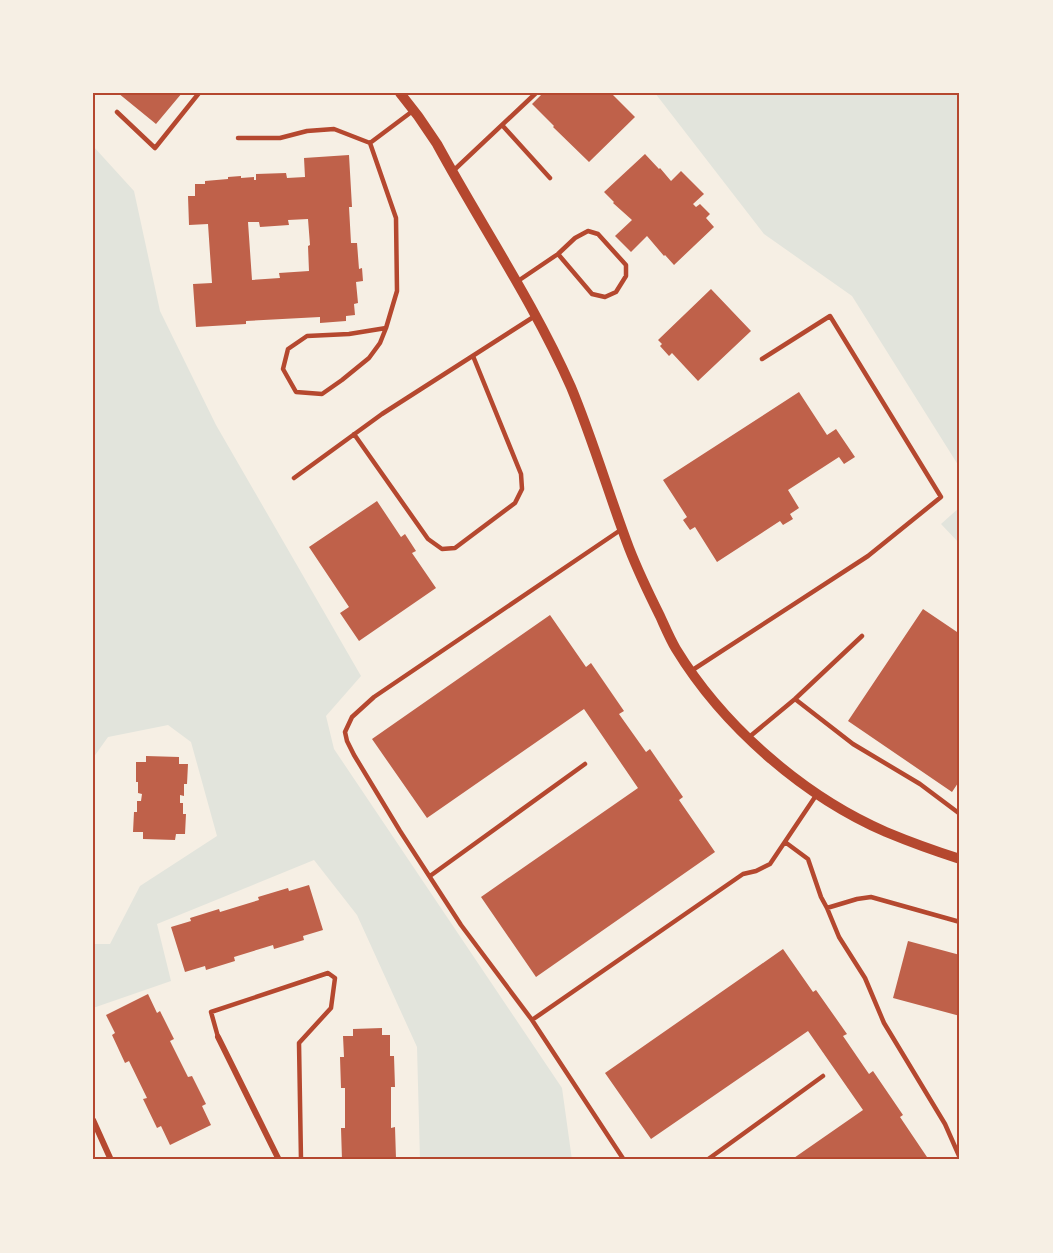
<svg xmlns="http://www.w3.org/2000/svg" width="1053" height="1253" font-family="'PT Sans',sans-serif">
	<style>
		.green { fill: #e2e4dc }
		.building { fill: #bf614a; fill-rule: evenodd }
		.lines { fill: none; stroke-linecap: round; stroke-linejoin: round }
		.service { stroke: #b5482f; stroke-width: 4.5 }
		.minor { stroke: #b5482f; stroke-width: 6 }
		.tertiary { stroke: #b5482f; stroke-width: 10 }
		.neatline { fill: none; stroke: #b5482f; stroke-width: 2 }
	</style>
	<rect width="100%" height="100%" fill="#f6efe4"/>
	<!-- green -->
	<path class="green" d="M655 93H960V468L852 296 764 234Z
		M93 146 134 191 160 311 216 425 361 676 326 716 334 749 562 1088 572 1160H420L417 1047 357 915 314 860 157 924 171 981 93 1008V944H110L140 886 217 836 191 742 168 725 108 737 93 758Z
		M960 507V544L941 524Z"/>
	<!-- building -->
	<path class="building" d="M118 93H182L156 124Z
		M543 93H611L635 117 589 162 553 127 554 126 532 104Z
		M645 154 659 169 660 168 671 181 681 171 704 194 693 204 696 207 700 204 710 214 706 218 714 227 674 265 665 255 664 256 647 236 631 252 615 236 632 220 613 203 614 202 604 192Z
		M349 155 352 207H349L351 243H357L359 269 362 268 363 281 356 282 358 303 354 304 355 315 346 316V321L320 323V317L246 321V324L196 327 193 284 212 283 208 224 189 225 188 196H195V184H205V181L228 179V177L241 176V178L254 177V180H256V174L286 173 287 178 305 177 304 158ZM308 219 310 245 308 246 309 271 279 273 280 278 252 280 248 222H259L260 227 289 225 288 220Z
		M711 289 751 331 698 381 672 353 669 356 660 346 662 344 658 340Z
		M799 392 827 435 836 429 855 457 844 464 839 457 788 490 799 508 790 514 793 519 783 525 780 521 717 562 695 527 690 530 683 520 687 517 663 480Z
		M377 501 401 537 405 534 416 551 412 553 436 588 359 641 340 613 349 607 309 547Z
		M923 609 960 634V780L952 792 848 721Z
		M550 615 586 667 591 663 624 711 619 714 646 752 650 749 683 797 679 800 715 852 536 977 481 897 638 788 584 709 427 818 372 739Z
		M146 756 179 757V764H188L187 784H184V796L180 795V803H183V814H186L185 834H176L175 840 143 839V832H133L134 812H137V801H141L142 794 138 793V782H136V762H146Z
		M309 885 323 930 303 936 304 940 274 949 273 945 234 957 235 961 206 970 205 966 185 972 171 927 191 921 190 918 219 909 220 912 259 900 258 897 288 888 289 891Z
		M908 941 960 955V1016L893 998Z
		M783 949 813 992 816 990 847 1034 843 1036 869 1074 873 1071 903 1115 900 1117 929 1160H791L863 1110 808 1031 651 1139 605 1073Z
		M148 994 157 1013 160 1011 174 1039 170 1041 188 1077 192 1076 206 1104 202 1106 211 1125 170 1145 161 1126 157 1128 143 1099 147 1098 129 1061 125 1063 112 1035 115 1033 106 1015Z
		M382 1028V1035H390V1056H394L395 1087H391V1128L395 1127 396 1159 342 1160 341 1128H345V1088H341L340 1057H344L343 1036H353V1029Z"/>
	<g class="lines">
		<!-- service -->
		<path class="service" d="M117 112 155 148 199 93
			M502 125 550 178
			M238 138H280L307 131 334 129 370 143
			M452 172 536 93
			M518 281 558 254 575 238 588 231 598 234 626 265V276L616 292 605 297 592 294 558 254
			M386 328 349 334 307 336 288 349 283 369 296 392 322 394 342 380 369 358 380 343 386 328 397 291 396 218 370 143 414 110
			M354 434 428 539 442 549 455 548 515 503 522 489 521 474 473 356
			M294 478 382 414 535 316
			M691 671 868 556 941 497 830 316 762 359
			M795 699 853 744 920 784 960 814
			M748 738 795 699 862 636
			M785 842 808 859 821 897 827 908 857 899 871 897 960 922
			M430 876 585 764
			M827 908 839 937 865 978 884 1023 945 1124 960 1158
			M532 1020 461 925 400 831 354 755 347 741 345 732 352 717 374 697 622 529
			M218 1037 211 1012 328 973 335 978 331 1008 299 1043 301 1160
			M624 1160 532 1020 743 874 756 871 770 864 817 794
			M707 1160 823 1076"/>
		<!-- minor -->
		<path class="minor" d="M218 1037 279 1160
			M93 1120 111 1160"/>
		<!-- tertiary -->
		<path class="tertiary" d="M400 93 418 116 437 144C481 225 534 303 571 387 593 440 609 495 629 548 638 571 649 594 660 616 665 627 670 639 676 649 723 726 803 796 886 832 910 842 935 851 960 859"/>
	</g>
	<!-- border -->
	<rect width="1053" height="1253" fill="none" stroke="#f6efe4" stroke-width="189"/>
	<rect x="94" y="94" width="864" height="1064" class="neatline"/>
</svg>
